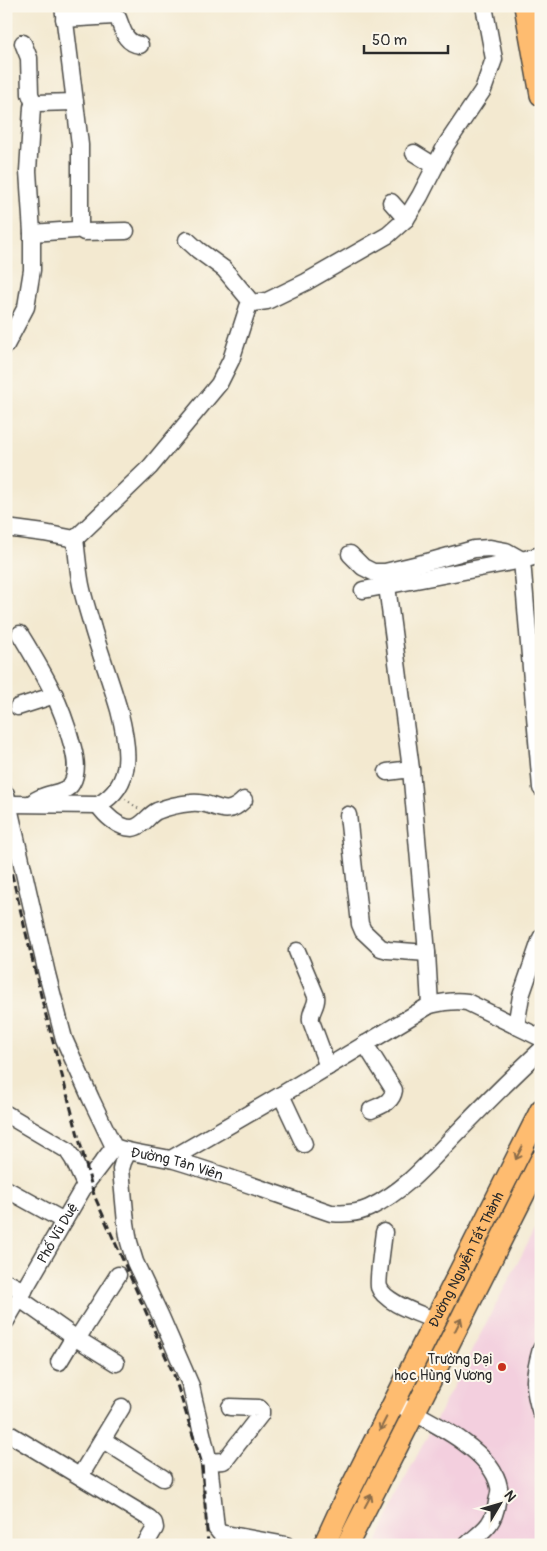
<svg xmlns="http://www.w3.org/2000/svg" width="547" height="1551" font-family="Pangolin,sans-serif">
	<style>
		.built { fill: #f3cfde }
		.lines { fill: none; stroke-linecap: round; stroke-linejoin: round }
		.minor-casing { stroke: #494844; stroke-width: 19 }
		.major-casing { stroke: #494844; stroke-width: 24 }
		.path { stroke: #494844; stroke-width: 2; stroke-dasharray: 1 4; stroke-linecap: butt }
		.minor { stroke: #fff; stroke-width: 16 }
		.major { stroke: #febc70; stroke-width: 21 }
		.rail { stroke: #2b2b2b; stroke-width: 3; stroke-dasharray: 8 4; stroke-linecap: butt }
		.oneway { stroke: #8a6c4a }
		.poi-dot { fill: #c8321e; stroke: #fbf7ec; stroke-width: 2 }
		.labels { text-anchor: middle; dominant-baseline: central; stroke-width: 4; stroke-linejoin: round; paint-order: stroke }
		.street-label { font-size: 14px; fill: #2b2b2b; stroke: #fbf7ec }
		.poi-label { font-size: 14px; fill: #2b2b2b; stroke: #fbf7ec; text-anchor: end }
	</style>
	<rect width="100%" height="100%" fill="#fbf7ec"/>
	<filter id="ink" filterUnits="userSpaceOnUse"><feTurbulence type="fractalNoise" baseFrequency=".02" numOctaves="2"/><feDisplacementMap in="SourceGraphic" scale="10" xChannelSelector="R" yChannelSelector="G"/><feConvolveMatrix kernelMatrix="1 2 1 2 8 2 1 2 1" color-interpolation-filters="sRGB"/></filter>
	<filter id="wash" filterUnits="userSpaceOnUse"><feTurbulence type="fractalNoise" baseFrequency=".0096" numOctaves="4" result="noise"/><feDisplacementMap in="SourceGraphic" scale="20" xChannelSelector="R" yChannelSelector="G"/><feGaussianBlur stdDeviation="1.12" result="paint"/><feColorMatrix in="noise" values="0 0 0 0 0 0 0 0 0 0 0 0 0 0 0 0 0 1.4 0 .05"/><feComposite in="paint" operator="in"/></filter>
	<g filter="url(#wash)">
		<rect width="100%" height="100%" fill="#f3e9d0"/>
		<!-- built -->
		<path class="built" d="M541 1218V1545H376L410 1469Z"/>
	</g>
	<g filter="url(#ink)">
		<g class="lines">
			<!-- minor casing -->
			<g class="minor-casing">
				<g id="minor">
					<path d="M64 19 114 16 118 18C123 31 125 43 140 45"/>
					<path d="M23 43 29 58 30 94 34 104"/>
					<path d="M414 153 435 166"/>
					<path d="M391 202 406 219"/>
					<path d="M79 228 84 232 126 231"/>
					<path d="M32 233 75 230 79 228 80 225V145L75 102 63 6"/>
					<path d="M187 240 198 250 224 269 252 303"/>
					<path d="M6 345 26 307 32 270V233L28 171 32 107 37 103 75 102"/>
					<path d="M6 528 44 533 75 539 150 467 219 384 231 360 248 307 252 303 267 301 306 282 388 235 406 219 420 196 446 145 483 90 494 59 484 6"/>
					<path d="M350 554 363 567 373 572H385L431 561 474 549 490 548 506 551 522 560"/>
					<path d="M541 555 522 560 541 788"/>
					<path d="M387 586 411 769 427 953 430 1005"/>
					<path d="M363 590 522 560"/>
					<path d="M20 634C42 671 60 699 71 741 75 754 79 770 72 783 66 795 43 792 32 803"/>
					<path d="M18 707 55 695"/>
					<path d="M387 772 411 769"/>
					<path id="s1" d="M6 794 47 974 64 1039 91 1099 114 1147C134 1154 154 1155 174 1160 227 1176 279 1195 331 1213 344 1214 356 1214 369 1208 406 1190 428 1163 456 1134 484 1105 512 1077 541 1050"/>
					<path d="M10 804 98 805C136 784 128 745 119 710 111 682 101 656 93 629 89 614 84 600 81 585 78 570 77 554 75 539"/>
					<path d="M98 805C105 815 118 828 132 828 143 827 148 815 157 811 167 807 180 804 191 803 215 800 223 821 244 800"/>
					<path d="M348 815 360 924 363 931 381 948 388 950 427 953"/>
					<path d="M297 951 316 996C318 1006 309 1011 311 1021L328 1067"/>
					<path d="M516 1026 521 996 541 938"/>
					<path d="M365 1044 394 1090C392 1103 381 1105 371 1110"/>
					<path d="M281 1095 304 1144"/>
					<path d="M6 1114 67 1150 73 1159 85 1185"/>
					<path d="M128 1152 123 1162 121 1169 126 1223 129 1242 135 1262 161 1317 191 1386 194 1400 209 1462 216 1528 220 1533 286 1545"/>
					<path d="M171 1159 281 1095 430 1005C443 1002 454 1000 467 1002L541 1038"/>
					<path d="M6 1189 64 1221"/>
					<path d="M384 1232C383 1241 377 1281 379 1287 384 1303 421 1314 436 1321"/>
					<path d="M6 1282 24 1291"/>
					<path d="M20 1299 74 1337 116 1363"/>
					<path id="s2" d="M6 1321 85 1185 114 1147"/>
					<path d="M77 1339 118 1275"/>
					<path d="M541 1349C534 1374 532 1387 541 1413"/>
					<path d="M59 1362 74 1337"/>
					<path d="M405 1408C434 1423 493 1452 499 1487 500 1492 498 1498 497 1502 496 1510 494 1517 489 1524 483 1532 474 1538 467 1545"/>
					<path d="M6 1432 149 1518 154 1523 155 1528 145 1545"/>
					<path d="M103 1440 163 1478"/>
					<path d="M209 1462 223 1461 226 1459 261 1414V1410L259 1408 230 1407"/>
					<path d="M80 1476 122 1407"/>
				</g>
			</g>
			<!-- major casing -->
			<g class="major-casing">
				<g id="major">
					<path d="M525 6 541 95"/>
					<path id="s3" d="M324 1545 341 1508 541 1110"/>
					<path d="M347 1545 414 1413 541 1160"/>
				</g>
			</g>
			<!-- path -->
			<path class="path" d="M125 799 139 809"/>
			<!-- minor -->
			<use href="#minor" class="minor"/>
			<!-- major -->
			<use href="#major" class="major"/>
			<!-- rail -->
			<path class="rail" d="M6 850 44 1008 94 1195 174 1375 202 1464 208 1545"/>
		</g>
		<!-- one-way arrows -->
		<defs><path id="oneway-shaft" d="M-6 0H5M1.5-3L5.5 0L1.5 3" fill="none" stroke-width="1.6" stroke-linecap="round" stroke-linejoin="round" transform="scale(1.25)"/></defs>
		<g class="oneway">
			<use href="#oneway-shaft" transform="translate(519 1153) rotate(117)"/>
			<use href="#oneway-shaft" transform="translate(458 1325) rotate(-63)"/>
			<use href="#oneway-shaft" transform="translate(383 1424) rotate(117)"/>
			<use href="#oneway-shaft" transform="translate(368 1501) rotate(-62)"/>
		</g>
	</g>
	<!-- markers -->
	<circle class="poi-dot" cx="502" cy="1367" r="5"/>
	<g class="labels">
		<!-- street labels -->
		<g class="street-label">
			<text stroke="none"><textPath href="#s1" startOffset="436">Đường Tản Viên</textPath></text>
			<text stroke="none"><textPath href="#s2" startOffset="102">Phố Vũ Duệ</textPath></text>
			<text stroke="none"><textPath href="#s3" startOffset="319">Đường Nguyễn Tất Thành</textPath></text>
		</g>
		<!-- poi labels -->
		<g class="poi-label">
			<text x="492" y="1359">Trường Đại<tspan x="492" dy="16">học Hùng Vương</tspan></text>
		</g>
	</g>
	<!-- margin -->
	<rect width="547" height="1551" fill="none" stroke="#fbf7ec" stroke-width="25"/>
	<!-- north arrow -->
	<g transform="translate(500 1504) rotate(52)" stroke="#fbf7ec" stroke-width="4" paint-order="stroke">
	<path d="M0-4L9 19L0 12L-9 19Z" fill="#2b2b2b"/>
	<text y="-8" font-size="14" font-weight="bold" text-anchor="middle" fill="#2b2b2b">N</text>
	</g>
	<!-- scale -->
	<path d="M364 45v8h84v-8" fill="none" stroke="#2b2b2b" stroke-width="2.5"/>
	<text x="372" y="45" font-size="15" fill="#2b2b2b" stroke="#fbf7ec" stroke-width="4" paint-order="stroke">50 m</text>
</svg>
